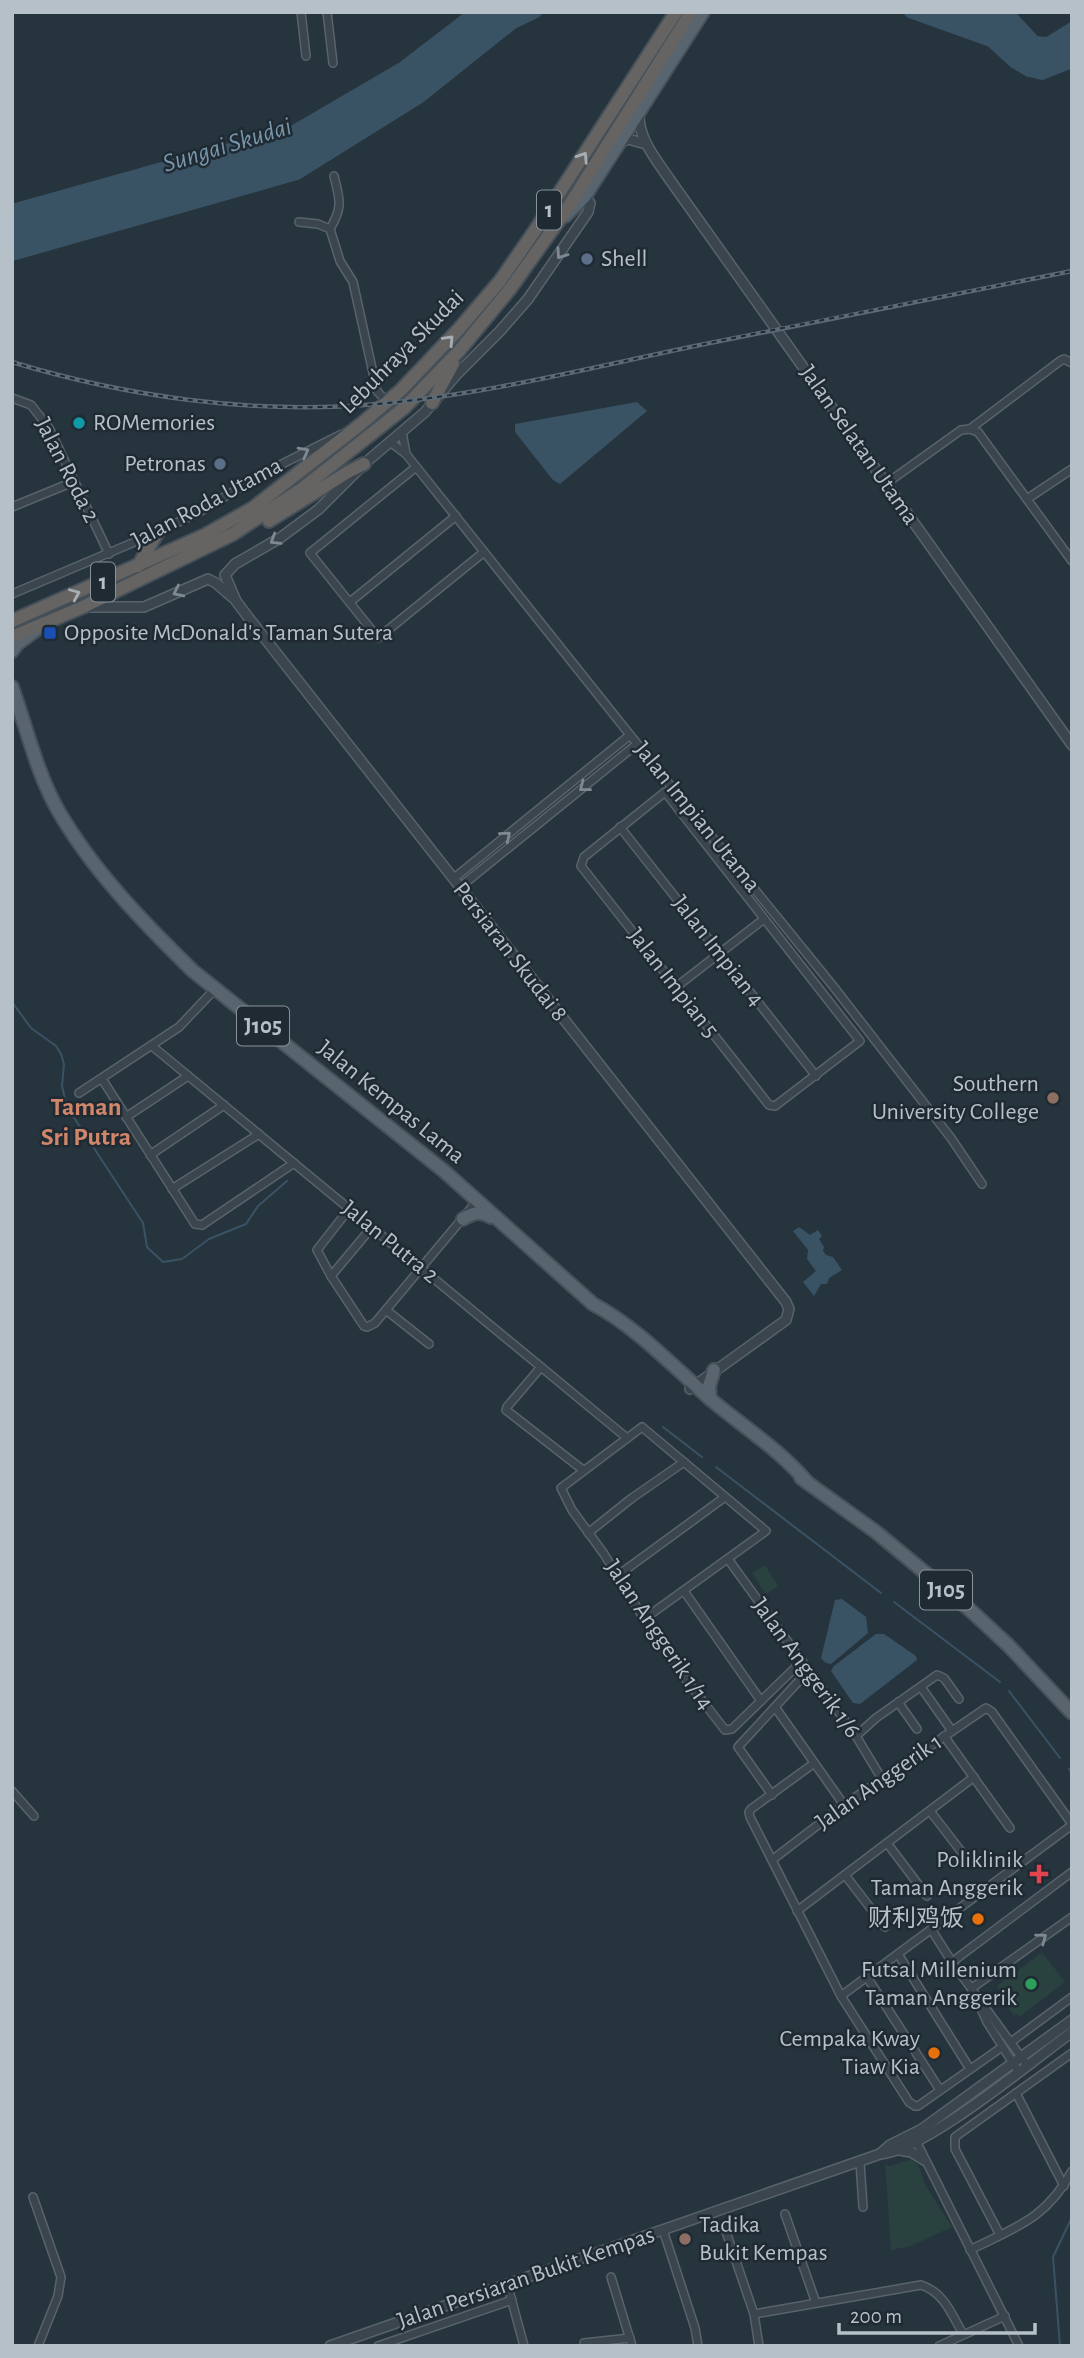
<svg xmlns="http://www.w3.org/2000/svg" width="1084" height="2358" viewBox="0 0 1084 2358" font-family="'Alegreya Sans','Noto Sans SC',sans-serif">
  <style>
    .green { fill: #29413f }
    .water { fill: #3a5364 }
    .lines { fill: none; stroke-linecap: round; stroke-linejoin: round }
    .stream { stroke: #3a5364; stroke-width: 2 }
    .river { stroke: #3a5364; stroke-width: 12 }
    .minor-casing { stroke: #58636c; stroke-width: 10 }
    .tertiary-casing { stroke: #58636c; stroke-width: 12 }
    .primary-casing { stroke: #46515a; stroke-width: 16 }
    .trunk-casing { stroke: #455059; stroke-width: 16 }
    .minor { stroke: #3a454e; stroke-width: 7 }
    .tertiary { stroke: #3a454e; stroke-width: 9 }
    .primary { stroke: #58646e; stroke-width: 12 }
    .trunk { stroke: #666462; stroke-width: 12 }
    .rail-casing { stroke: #5c6a75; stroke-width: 4.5 }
    .rail { stroke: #1f2a33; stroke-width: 2; stroke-dasharray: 5; stroke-linecap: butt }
    .oneway { stroke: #a6aeb4 }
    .oneway2 { stroke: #7e8992 }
    .service-dot { fill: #5c6f8a; stroke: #1f2a33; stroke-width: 2.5 }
    .culture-dot { fill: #0f9aa8; stroke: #1f2a33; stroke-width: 2.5 }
    .transit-dot { fill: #1a4fb4; stroke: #1f2a33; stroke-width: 2.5 }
    .education-dot { fill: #8d6e63; stroke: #1f2a33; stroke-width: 2.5 }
    .health-dot { fill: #e0444e; stroke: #1f2a33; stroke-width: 2.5 }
    .food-dot { fill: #e8710a; stroke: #1f2a33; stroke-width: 2.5 }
    .leisure-dot { fill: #2e9e5b; stroke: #1f2a33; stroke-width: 2.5 }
    .labels { text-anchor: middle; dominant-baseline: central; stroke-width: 5; stroke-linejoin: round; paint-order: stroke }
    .shield { fill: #1f2a33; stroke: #89939c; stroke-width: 2 }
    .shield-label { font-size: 23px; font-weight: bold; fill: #b6c0c9 }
    .poi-label { font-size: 24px; fill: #b6c0c9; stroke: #1f2a33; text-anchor: end }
    .street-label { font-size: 24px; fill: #b6c0c9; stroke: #1f2a33 }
    .water-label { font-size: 26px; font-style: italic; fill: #7896aa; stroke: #1f2a33 }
    .neighbourhood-label { font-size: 26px; font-weight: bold; fill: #d0866a; stroke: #1f2a33 }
  </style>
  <rect width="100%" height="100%" fill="#26343e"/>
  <g class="green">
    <polygon points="765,1565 778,1586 766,1594 752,1573"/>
    <polygon points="1042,1952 1065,1982 1019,2017 1017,2014 1014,2016 997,1993 1000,1991 997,1986"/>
    <polygon points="912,2159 918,2165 926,2186 952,2227 911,2246 891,2250 885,2164 890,2166"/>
  </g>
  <g class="water">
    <polygon points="475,12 536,12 513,23 419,98 297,174 12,255 12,210 294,131 402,68"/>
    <polygon points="910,12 1007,12 1035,42 1048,43 1072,28 1072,62 1042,74 1029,71 1014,62 991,41"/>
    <polygon points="637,402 647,411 560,484 553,480 515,432 515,424"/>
    <polygon points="799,1227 810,1235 818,1230 822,1236 819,1239 824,1247 823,1251 826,1255 833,1257 842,1270 829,1278 827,1284 821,1284 814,1296 803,1282 816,1271 807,1259 808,1250 793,1231"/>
    <polygon points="842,1599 866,1617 868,1633 831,1664 826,1663 821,1658 835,1600"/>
    <polygon points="876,1634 884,1634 916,1656 917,1660 860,1704 853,1703 831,1671 834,1666"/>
  </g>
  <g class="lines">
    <g class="stream">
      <polyline points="12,1002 31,1028 56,1046 61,1054 64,1064 62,1086 67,1107 143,1223 147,1247 163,1262 182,1259 209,1239 246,1224 258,1206 287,1181"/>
      <polyline points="663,1427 702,1457"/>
      <polyline points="716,1467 881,1593"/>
      <polyline points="894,1602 1000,1682"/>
      <polyline points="1009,1691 1060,1758"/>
      <polyline points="1069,1769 1072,1773"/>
      <polyline points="1060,2346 1053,2257 1072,2217"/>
    </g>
    <g class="river">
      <polyline points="910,12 991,41 1014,62 1029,71 1042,74 1072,62"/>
      <polyline points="1007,12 1035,42 1048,43 1072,28"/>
      <polyline points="12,210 294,131 402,68 475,12"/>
      <polyline points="12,255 297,174 419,98 513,23 536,12"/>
    </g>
    <g class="minor-casing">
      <g id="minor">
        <polyline points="301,12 306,56"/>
        <polyline points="327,12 333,63"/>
        <polyline points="299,222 318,224 330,229 340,261 353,282 377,391 387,402"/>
        <path d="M330 229C343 207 340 200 334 176"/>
        <polyline points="12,398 31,405 49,428 109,554"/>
        <polyline points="970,429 1060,361 1064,359 1072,363"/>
        <polyline points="402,432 406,454"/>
        <polyline points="390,442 406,454 666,780 833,986 951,1138 982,1184"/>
        <polyline points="416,467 310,553 378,638 484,552"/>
        <polyline points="887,483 961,430 970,429 978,432 1072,561"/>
        <polyline points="1027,499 1072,469"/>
        <polyline points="12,507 73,482"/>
        <polyline points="12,594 158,532 201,511 264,473 342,434"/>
        <polyline points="350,602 456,516"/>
        <polygon points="665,792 860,1041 775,1106 769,1105 581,866 584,857"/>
        <polyline points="620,827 816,1076"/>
        <polyline points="453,879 630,735"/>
        <polyline points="460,887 637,744"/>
        <polyline points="676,987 764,919"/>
        <polyline points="152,1046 627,1438"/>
        <polyline points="102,1079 195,1224 202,1225 294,1163"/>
        <polyline points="79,1093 179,1027 216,988"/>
        <polyline points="126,1117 188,1076"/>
        <polyline points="150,1155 224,1105"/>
        <polyline points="172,1189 259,1134"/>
        <polyline points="349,1209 317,1250 331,1276 364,1326 367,1327 375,1323 477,1201"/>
        <polyline points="331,1276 372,1227"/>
        <polyline points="386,1310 429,1344"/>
        <polyline points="541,1367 507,1407 506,1410 583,1470"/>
        <polyline points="588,1533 632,1498 684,1462"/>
        <polyline points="728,1559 856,1736 882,1779"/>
        <polyline points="617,1576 725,1497"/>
        <polyline points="684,1591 761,1701"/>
        <polyline points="644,1619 766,1531 642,1427 561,1488 572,1510 604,1554 644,1619 684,1677 725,1730 732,1729 802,1661"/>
        <polyline points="921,1687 952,1731"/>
        <polyline points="898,1702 917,1729"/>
        <polyline points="775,1707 844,1805"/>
        <polyline points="856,1736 876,1718 937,1675 944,1678 959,1699"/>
        <polyline points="944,1736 1010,1828"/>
        <polyline points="813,1764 751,1809 749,1812 750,1817 841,1996 909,2102 915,2106 918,2106 1002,2047"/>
        <polyline points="12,1791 34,1816"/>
        <polyline points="772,1795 738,1747 809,1670"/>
        <polyline points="930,1811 970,1863"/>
        <polyline points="887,1843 927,1896"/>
        <polyline points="772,1860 844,1805 986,1708 992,1712 1072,1824"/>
        <polyline points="845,1875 885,1927"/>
        <polyline points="797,1911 974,1777"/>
        <polyline points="931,1929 952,1962 1027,2065"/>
        <polyline points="898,1954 970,2069"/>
        <polyline points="952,1962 1072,1872"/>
        <polyline points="867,1977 940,2090"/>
        <polyline points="972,1988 1072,1917"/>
        <polyline points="841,1996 1072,1825"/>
        <polyline points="976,1998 987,2022 1018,2071"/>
        <polyline points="1011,2042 1072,1997"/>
        <polyline points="1016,2093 1064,2186"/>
        <polyline points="914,2137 1019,2346"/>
        <polyline points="860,2162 863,2207"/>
        <polyline points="33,2197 61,2277 58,2296 38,2346"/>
        <polyline points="785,2214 816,2303"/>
        <polyline points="724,2226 754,2314 759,2346"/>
        <polyline points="663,2230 695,2328 698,2346"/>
        <polyline points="1000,2235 955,2149 955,2137 1072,2053"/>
        <path d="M970 2250C1016 2227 1046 2219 1072 2171"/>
        <polyline points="611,2277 632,2346"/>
        <polyline points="507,2283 524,2346"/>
        <path d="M754 2314 921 2285C944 2292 952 2315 963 2334"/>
        <polyline points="584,2343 630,2338"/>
        <polyline points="378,2346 512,2300"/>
        <polyline points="939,2346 1005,2316"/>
      </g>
    </g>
    <g class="tertiary-casing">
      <g id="tertiary">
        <path d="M639 113C638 139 656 159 670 180L1072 745"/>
        <polyline points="618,144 628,139 646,144"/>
        <polyline points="585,196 590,203 588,212 528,299 500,331 457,374 425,412 364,464 319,509 280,538 235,564 225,575 236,601 248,617 786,1302 789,1309 786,1320 690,1389"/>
        <polyline points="87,607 144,607 208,579 216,583 232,597"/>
        <polyline points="900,2150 911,2152 924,2160"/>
        <polyline points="880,2154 890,2145 922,2129 1072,2020"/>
        <path d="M330 2346 880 2154C923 2152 1032 2061 1072 2032"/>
      </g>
    </g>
    <g class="primary-casing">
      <g id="primary">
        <polyline points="565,216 585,196 703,12"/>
        <polyline points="12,651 17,644 36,630"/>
        <path d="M12 687C27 729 37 774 59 812 94 872 144 923 193 971L444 1171 593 1304C635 1326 674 1367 709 1398 742 1426 779 1449 807 1482"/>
        <path d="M463 1219C473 1213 480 1210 491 1217"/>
        <polyline points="710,1399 709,1386 714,1370"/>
        <polyline points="801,1478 876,1532 969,1609 1008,1645 1072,1713"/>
      </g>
    </g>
    <g class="trunk-casing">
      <g id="trunk">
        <polyline points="432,403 453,364"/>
        <polyline points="269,521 348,472 364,464"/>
        <polyline points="138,566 158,532"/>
        <polyline points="12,621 205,535 253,508 361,424 401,390 459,329 500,281 536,229 676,12"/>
        <polyline points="12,637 83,607 233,534 303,488 404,408 459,351 510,289 567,209 691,12"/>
      </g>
    </g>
    <use href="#minor" class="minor"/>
    <use href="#tertiary" class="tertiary"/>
    <use href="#primary" class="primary"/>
    <use href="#trunk" class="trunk"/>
    <g class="rail-casing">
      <path id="rail" d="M12 362C127 397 256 415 376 404 483 395 589 368 695 346 820 320 946 296 1072 271"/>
    </g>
    <use href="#rail" class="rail"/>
  </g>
  <defs><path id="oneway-chevron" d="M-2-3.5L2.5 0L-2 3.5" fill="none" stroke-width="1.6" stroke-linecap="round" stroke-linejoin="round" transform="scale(1.75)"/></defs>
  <g class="oneway">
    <use href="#oneway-chevron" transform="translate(583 157) rotate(-57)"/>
    <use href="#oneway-chevron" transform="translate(449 340) rotate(-47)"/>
    <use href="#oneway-chevron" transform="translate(75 594) rotate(-23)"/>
  </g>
  <g class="oneway2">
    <use href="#oneway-chevron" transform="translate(561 254) rotate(125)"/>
    <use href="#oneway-chevron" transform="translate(304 452) rotate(-28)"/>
    <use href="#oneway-chevron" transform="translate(275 540) rotate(148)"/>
    <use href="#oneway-chevron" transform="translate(178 592) rotate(154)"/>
    <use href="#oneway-chevron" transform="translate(584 787) rotate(142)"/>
    <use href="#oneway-chevron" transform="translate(506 836) rotate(-40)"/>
    <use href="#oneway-chevron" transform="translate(1042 1938) rotate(-36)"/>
  </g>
  <g class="service-dot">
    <circle cx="587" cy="259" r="7"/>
    <circle cx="220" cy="464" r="7"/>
  </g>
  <circle class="culture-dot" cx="79" cy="423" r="7"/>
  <rect class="transit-dot" x="43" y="626" width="14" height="14" rx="3.5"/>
  <g class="education-dot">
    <circle cx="1053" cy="1098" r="7"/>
    <circle cx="685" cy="2239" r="7"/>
  </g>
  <path class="health-dot" d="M1035.5 1863.5h7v7h7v7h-7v7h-7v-7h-7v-7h7z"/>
  <g class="food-dot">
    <circle cx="978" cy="1919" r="7"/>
    <circle cx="934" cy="2053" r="7"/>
  </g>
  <circle class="leisure-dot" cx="1031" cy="1984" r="7"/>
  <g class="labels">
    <g class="shield">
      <rect x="537" y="190.5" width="24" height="39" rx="5"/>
      <rect x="91" y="562.5" width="24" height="39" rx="5"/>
      <rect x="237" y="1006.5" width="52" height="39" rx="5"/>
      <rect x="920" y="1570.5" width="52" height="39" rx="5"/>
    </g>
    <g class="shield-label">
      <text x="549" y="210">1</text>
      <text x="103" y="582">1</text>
      <text x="263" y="1026">J105</text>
      <text x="946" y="1590">J105</text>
    </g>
    <g class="poi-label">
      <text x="601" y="259" text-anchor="start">Shell</text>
      <text x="93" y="423" text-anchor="start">ROMemories</text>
      <text x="206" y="464">Petronas</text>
      <text x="64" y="633" text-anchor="start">Opposite McDonald's Taman Sutera</text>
      <text x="1039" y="1084">Southern<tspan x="1039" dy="28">University College</tspan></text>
      <text x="1023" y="1860">Poliklinik<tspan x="1023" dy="28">Taman Anggerik</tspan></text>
      <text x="964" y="1919">财利鸡饭</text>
      <text x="1017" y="1970">Futsal Millenium<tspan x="1017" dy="28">Taman Anggerik</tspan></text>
      <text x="920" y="2039">Cempaka Kway<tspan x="920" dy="28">Tiaw Kia</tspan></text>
      <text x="699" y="2225" text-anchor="start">Tadika<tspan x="699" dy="28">Bukit Kempas</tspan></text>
    </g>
    <g class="street-label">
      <text transform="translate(402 352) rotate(-45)">Lebuhraya Skudai</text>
      <text transform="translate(859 445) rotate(55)">Jalan Selatan Utama</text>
      <text transform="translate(67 470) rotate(63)">Jalan Roda 2</text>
      <text transform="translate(207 503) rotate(-28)">Jalan Roda Utama</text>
      <text transform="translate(697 817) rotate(51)">Jalan Impian Utama</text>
      <text transform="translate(718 951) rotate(52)">Jalan Impian 4</text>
      <text transform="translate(510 952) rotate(52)">Persiaran Skudai 8</text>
      <text transform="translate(673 983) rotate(52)">Jalan Impian 5</text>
      <text transform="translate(391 1102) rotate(39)">Jalan Kempas Lama</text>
      <text transform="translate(390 1242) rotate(39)">Jalan Putra 2</text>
      <text transform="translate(659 1635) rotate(56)">Jalan Anggerik 1/14</text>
      <text transform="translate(806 1668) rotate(54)">Jalan Anggerik 1/6</text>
      <text transform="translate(879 1782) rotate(-35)">Jalan Anggerik 1</text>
      <text transform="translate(526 2278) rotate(-19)">Jalan Persiaran Bukit Kempas</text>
    </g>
    <g class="water-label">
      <text transform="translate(227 145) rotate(-17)">Sungai Skudai</text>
    </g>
    <g class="neighbourhood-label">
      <text x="86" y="1107">Taman<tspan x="86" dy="30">Sri Putra</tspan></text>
    </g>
  </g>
  <rect width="1084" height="2358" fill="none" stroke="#b6c0c9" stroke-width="28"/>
  <path d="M839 2323v10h196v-10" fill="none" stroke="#b6c0c9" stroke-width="3.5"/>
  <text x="850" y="2323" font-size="21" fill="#b6c0c9" stroke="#1f2a33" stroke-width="5" paint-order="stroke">200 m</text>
</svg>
